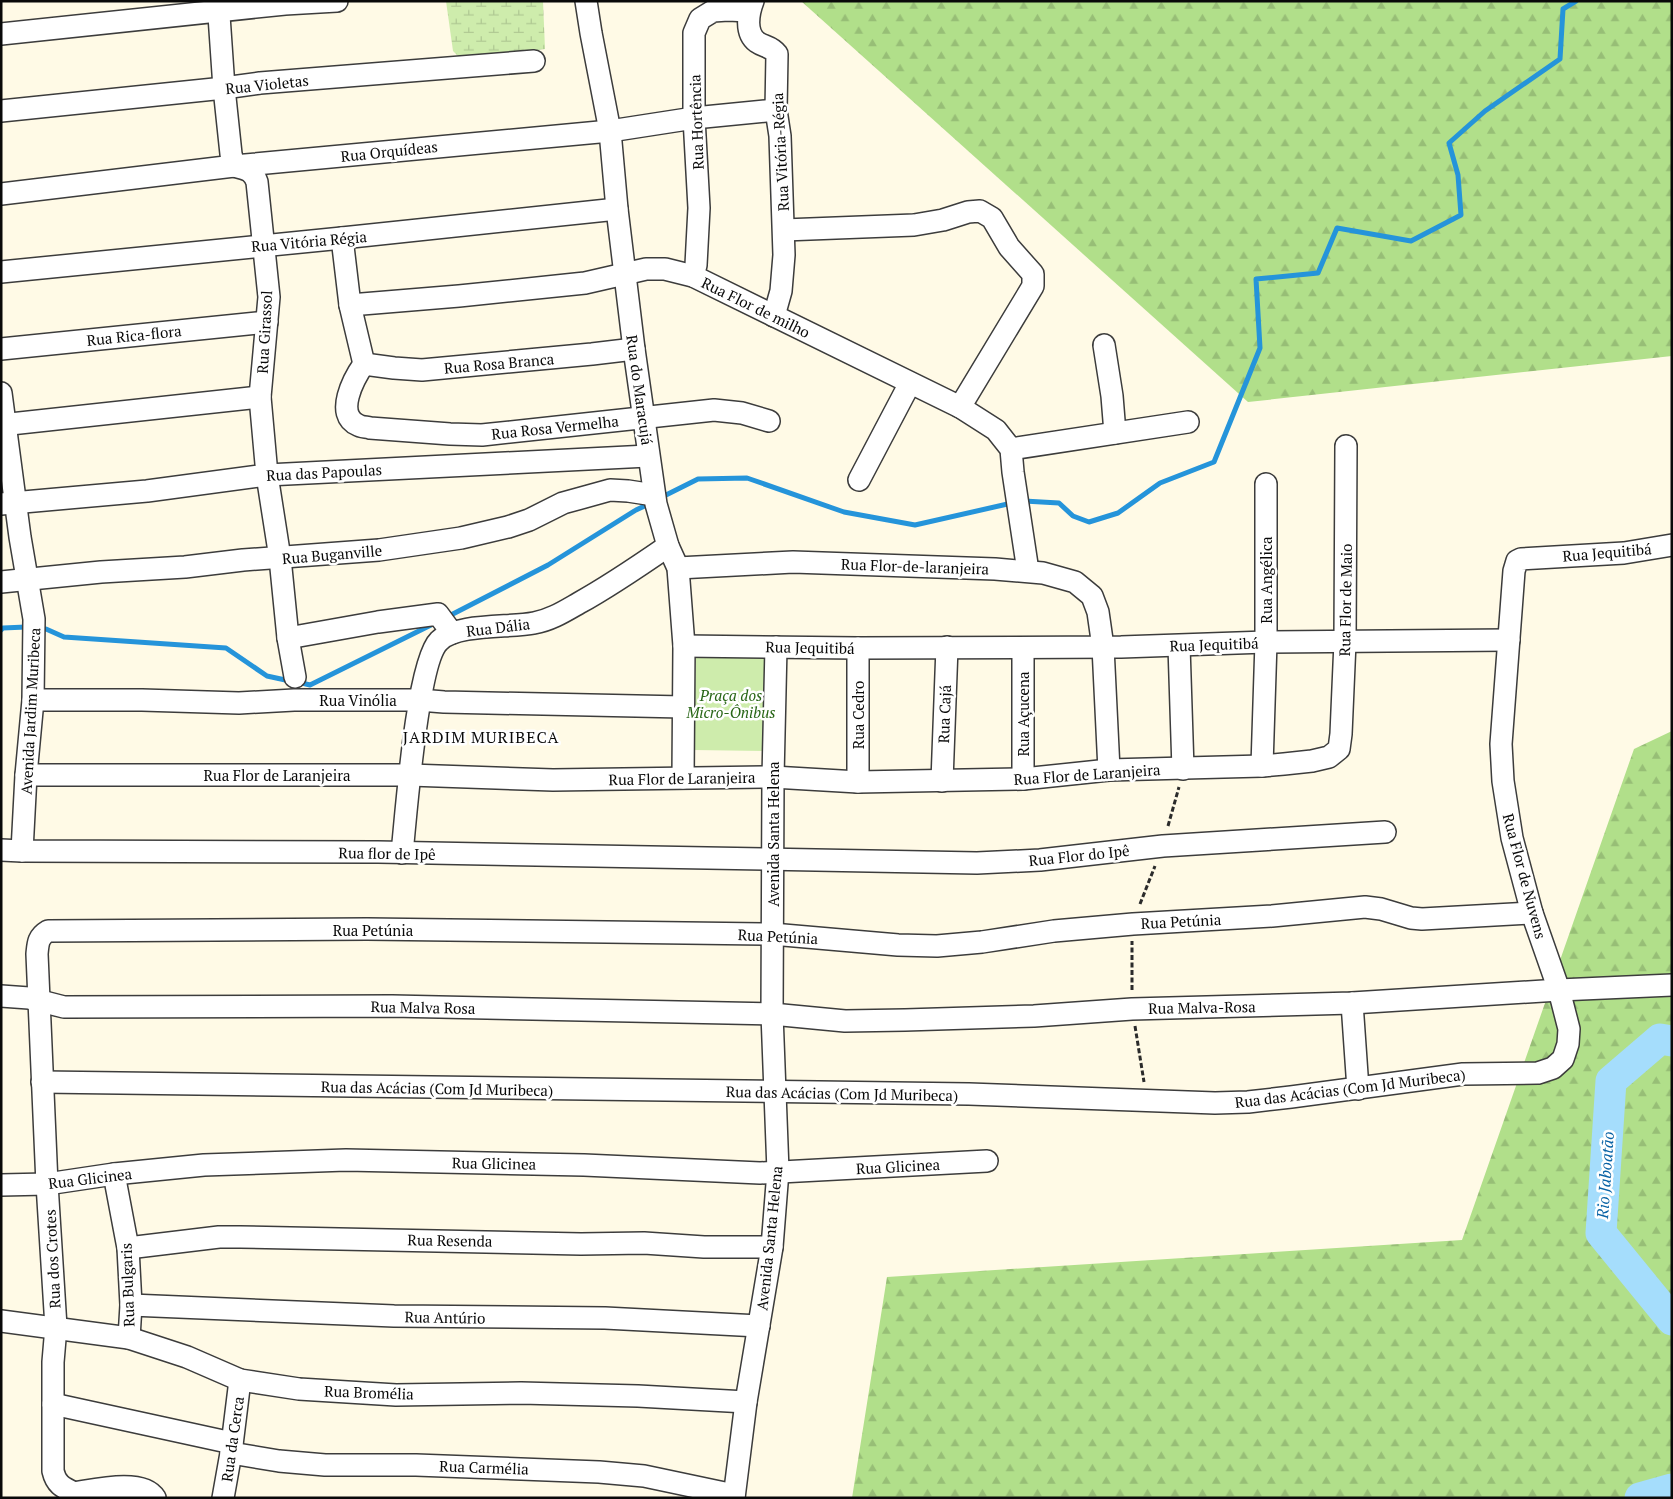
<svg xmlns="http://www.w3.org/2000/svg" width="1673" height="1499" viewBox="0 0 1673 1499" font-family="'PT Serif',serif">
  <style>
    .forest { fill: url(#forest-firs) }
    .wetland { fill: url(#wetland-marsh) }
    .park { fill: #ceecac }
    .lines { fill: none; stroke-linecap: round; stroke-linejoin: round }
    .stream { stroke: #2594da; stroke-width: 5 }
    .river { stroke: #a5ddfc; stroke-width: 31 }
    .street-casing { stroke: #3c3c3c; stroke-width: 24 }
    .path { stroke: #2b2b2b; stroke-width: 3; stroke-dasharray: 5 2.5; stroke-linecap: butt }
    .street { stroke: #fff; stroke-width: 21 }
    .labels { text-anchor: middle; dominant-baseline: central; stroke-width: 5; stroke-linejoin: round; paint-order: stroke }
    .street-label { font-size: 15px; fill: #090909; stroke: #fff }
    .park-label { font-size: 15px; font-style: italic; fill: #276515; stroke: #fff }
    .neighbourhood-label { font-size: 16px; letter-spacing: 1px; fill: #090909; stroke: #fff }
    .water-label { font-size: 16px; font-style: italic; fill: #0963a5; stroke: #fff }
  </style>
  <defs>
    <pattern id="forest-firs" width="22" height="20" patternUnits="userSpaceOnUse" patternTransform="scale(1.25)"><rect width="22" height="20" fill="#b1df8a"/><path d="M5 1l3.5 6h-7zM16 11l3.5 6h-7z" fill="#97be76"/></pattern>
    <pattern id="wetland-marsh" width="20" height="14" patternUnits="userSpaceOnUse" patternTransform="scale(1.25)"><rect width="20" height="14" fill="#ceecac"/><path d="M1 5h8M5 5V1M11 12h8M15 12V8" fill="none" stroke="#b0c993"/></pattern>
  </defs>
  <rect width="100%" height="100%" fill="#fffae6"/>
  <g class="forest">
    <polygon points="801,1 1672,1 1672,356 1248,402"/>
    <polygon points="1672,731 1672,1498 852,1498 887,1277 1462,1240 1634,749"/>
  </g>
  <polygon class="wetland" points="446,1 543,1 545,49 462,60 453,51"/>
  <polygon class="park" points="768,656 766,751 693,750 696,657"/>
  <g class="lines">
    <g class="stream">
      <polyline points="660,498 698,479 747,478 844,512 915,525 1012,503"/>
      <polyline points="1024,501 1059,503 1073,516 1089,522 1118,513 1160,483 1214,462 1260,348 1256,279 1318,273 1337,228 1411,241 1461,215 1458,175 1449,143 1485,111 1560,59 1563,9 1576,1"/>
      <polyline points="447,617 548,565 636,510 651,503"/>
      <polyline points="46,629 64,637 226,648 267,676 290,681"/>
      <polyline points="1,630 3,628 26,627"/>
      <polyline points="298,682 310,685 435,623"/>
    </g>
    <g class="river">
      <polyline points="1672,1041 1660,1039 1611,1081 1601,1233 1672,1320"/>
      <polyline points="1640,1498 1672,1489"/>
    </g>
    <g class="street-casing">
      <g id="street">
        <path d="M218 1 224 88 231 154 234 166C246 169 253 170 257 182L269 297 260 397 267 475 280 558 288 638 295 677"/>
        <polyline points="586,1 591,33 610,131 617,209 634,349 656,504 668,546 678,568 684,646 683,778"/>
        <path d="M753 1C748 14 745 33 757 42 764 47 771 46 777 54L776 110 780 136 784 255 781 291 774 316"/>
        <polyline points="1,34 285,4 337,1"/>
        <polyline points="1,111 224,88 260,83 534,61"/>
        <polyline points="1,194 234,166 610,131 694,118 776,110"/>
        <polyline points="784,230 914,225 943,220 968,212 980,211 992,218 1009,247 1033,274 1033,286 960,407"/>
        <polyline points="342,238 350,305 364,364"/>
        <polyline points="1,272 342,238 617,209"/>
        <polyline points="693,276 696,265 699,208 694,118 694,33 700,19 713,11 728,10 749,11"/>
        <polyline points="350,305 459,296 585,283 646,269 665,269 693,276 960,407 996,430 1011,449 1013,472 1028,571"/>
        <polyline points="1104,345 1112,396 1115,433"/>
        <polyline points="1,349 267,322"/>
        <path d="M364 364C354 378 334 415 358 425 361 427 366 427 370 428L450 434 482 435 714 410 742 413 769 421"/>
        <polyline points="364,364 394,368 422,370 592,354 634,349"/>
        <polyline points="1,393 20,537 34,619 33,700 26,775 22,851"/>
        <polyline points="1,425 260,397"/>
        <polyline points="1011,449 1188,422"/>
        <polyline points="859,480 910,383"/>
        <polyline points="1,504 147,491 267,475 648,456"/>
        <polyline points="678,568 793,562 995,569 1043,573 1075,582 1092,596 1098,612 1103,647 1109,770"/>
        <polyline points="1,582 101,572 185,567 243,560 379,550 461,538 508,527 529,520 563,503 610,490 628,491 654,495"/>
        <polyline points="288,638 378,622 438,614 452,633"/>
        <polyline points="684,646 858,648 1121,647 1266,642 1509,640"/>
        <polyline points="1179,646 1183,769"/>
        <polyline points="1023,648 1023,779"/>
        <polyline points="33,700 142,700 239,703 294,700 419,700 444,702 683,707"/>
        <polyline points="1262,766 1266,642 1266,484"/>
        <polyline points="26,775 410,775 553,780 773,777 858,782 1023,779 1109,770 1262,766 1284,764 1312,761 1329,757 1339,749 1341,734 1345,642 1346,446"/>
        <polyline points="942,781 947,647"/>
        <polyline points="858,782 858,648"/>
        <polyline points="1,850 22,851 378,852 977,863 1040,860 1163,846 1385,832"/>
        <path d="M402 853C406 816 417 662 439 641 457 623 509 628 534 623 551 620 565 611 579 603 610 586 639 566 668 546"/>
        <polyline points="1,996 29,998 64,1007 392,1006 772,1014 845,1021 905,1020 1034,1016 1132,1009 1352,1003 1559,990 1672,985"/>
        <polyline points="1352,1003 1358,1089"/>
        <polyline points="42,1082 969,1094 1215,1103 1248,1102 1291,1097 1463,1074 1538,1073 1553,1068 1563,1059 1568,1044 1569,1029 1559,990 1532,913 1512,838 1503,781 1501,744 1514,571 1517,561 1521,559 1624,553 1672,545"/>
        <polyline points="114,1174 128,1248 131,1305 129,1338"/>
        <polyline points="1,1185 47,1184 114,1174 204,1165 346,1160 584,1165 760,1173 987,1161"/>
        <polyline points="128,1248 219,1237 240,1237 581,1244 644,1243 704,1247 772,1247"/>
        <polyline points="131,1305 394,1316 605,1318 759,1326"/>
        <polyline points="1,1321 129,1338 187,1357 240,1380 299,1389 396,1395 521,1393 638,1396 746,1402"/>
        <polyline points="53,1404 232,1443"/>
        <polyline points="231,1453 279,1461 325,1465 416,1465 599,1472 644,1476 734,1495"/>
        <path d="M74 1493C94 1490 143 1478 155 1498"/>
        <path d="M75 1498 74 1493C62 1487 56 1484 53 1471V1362L56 1327 47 1184 37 954C38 943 38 937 48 931L367 929 772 934 898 945 937 946 982 942 1054 931 1133 924 1272 916 1365 907 1381 909 1411 918 1422 919 1532 913"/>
        <polyline points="223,1498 231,1453 240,1380"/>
        <polyline points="734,1498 746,1402 772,1247 778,1171 772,1014 773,777 776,647"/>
      </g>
    </g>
    <g class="path">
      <polyline points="1168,826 1179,787"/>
      <polyline points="1140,904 1155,866"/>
      <polyline points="1132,990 1132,941"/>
      <polyline points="1135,1026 1144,1082"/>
    </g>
    <use href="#street" class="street"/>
  </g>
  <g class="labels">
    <g class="street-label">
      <text transform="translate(267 84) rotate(-6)">Rua Violetas</text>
      <text transform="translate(696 122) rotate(-92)">Rua Hortência</text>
      <text transform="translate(389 151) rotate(-6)">Rua Orquídeas</text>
      <text transform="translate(780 152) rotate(-93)">Rua Vitória-Régia</text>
      <text transform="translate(309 241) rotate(-5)">Rua Vitória Régia</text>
      <text transform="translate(756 307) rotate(26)">Rua Flor de milho</text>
      <text transform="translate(264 332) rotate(-87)">Rua Girassol</text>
      <text transform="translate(134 335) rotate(-6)">Rua Rica-flora</text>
      <text transform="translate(499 363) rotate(-5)">Rua Rosa Branca</text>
      <text transform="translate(640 390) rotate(82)">Rua do Maracujá</text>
      <text transform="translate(555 427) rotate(-6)">Rua Rosa Vermelha</text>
      <text transform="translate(324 472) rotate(-3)">Rua das Papoulas</text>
      <text transform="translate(1607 552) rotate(-5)">Rua Jequitibá</text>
      <text transform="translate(332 554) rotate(-5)">Rua Buganville</text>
      <text transform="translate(915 566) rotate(2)">Rua Flor-de-laranjeira</text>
      <text transform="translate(1266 580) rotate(-90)">Rua Angélica</text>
      <text transform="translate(1345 600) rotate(-89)">Rua Flor de Maio</text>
      <text transform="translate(498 627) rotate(-7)">Rua Dália</text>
      <text transform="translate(1214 644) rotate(-2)">Rua Jequitibá</text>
      <text transform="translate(810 647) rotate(1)">Rua Jequitibá</text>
      <text x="358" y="700">Rua Vinólia</text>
      <text transform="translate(30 711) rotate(-87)">Avenida Jardim Muribeca</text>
      <text transform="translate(944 714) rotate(-88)">Rua Cajá</text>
      <text transform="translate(1023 714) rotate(-90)">Rua Açucena</text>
      <text transform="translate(858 715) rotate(-90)">Rua Cedro</text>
      <text transform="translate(1087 774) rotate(-4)">Rua Flor de Laranjeira</text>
      <text x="277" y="775">Rua Flor de Laranjeira</text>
      <text transform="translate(682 778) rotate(-1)">Rua Flor de Laranjeira</text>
      <text transform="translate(773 834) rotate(-90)">Avenida Santa Helena</text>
      <text transform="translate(387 853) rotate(1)">Rua flor de Ipê</text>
      <text transform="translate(1079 855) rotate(-6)">Rua Flor do Ipê</text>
      <text transform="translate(1525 876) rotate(75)">Rua Flor de Nuvens</text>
      <text transform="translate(1181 921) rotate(-3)">Rua Petúnia</text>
      <text x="373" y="930">Rua Petúnia</text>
      <text transform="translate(778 936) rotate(3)">Rua Petúnia</text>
      <text transform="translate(423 1007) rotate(1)">Rua Malva Rosa</text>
      <text transform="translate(1202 1007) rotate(-1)">Rua Malva-Rosa</text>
      <text transform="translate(437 1088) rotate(1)">Rua das Acácias (Com Jd Muribeca)</text>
      <text transform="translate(1350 1088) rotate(-7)">Rua das Acácias (Com Jd Muribeca)</text>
      <text transform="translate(842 1093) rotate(1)">Rua das Acácias (Com Jd Muribeca)</text>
      <text transform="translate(494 1163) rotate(1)">Rua Glicinea</text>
      <text transform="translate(898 1166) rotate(-3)">Rua Glicinea</text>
      <text transform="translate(90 1178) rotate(-7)">Rua Glicinea</text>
      <text transform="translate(769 1238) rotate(-84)">Avenida Santa Helena</text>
      <text transform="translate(450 1240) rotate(1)">Rua Resenda</text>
      <text transform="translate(52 1259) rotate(-93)">Rua dos Crotes</text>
      <text transform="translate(127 1285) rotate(-92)">Rua Bulgaris</text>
      <text transform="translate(445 1317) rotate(1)">Rua Antúrio</text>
      <text transform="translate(369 1392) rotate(2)">Rua Bromélia</text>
      <text transform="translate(232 1439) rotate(-82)">Rua da Cerca</text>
      <text transform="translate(484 1467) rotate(2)">Rua Carmélia</text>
    </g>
    <g class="park-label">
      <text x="731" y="695">Praça dos<tspan x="731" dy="17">Micro-Ônibus</tspan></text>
    </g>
    <g class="neighbourhood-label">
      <text x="481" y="737">JARDIM MURIBECA</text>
    </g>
    <g class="water-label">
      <text transform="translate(1605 1175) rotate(-86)">Rio Jaboatão</text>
    </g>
  </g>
  <rect width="1673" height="1499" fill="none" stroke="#090909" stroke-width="5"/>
</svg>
